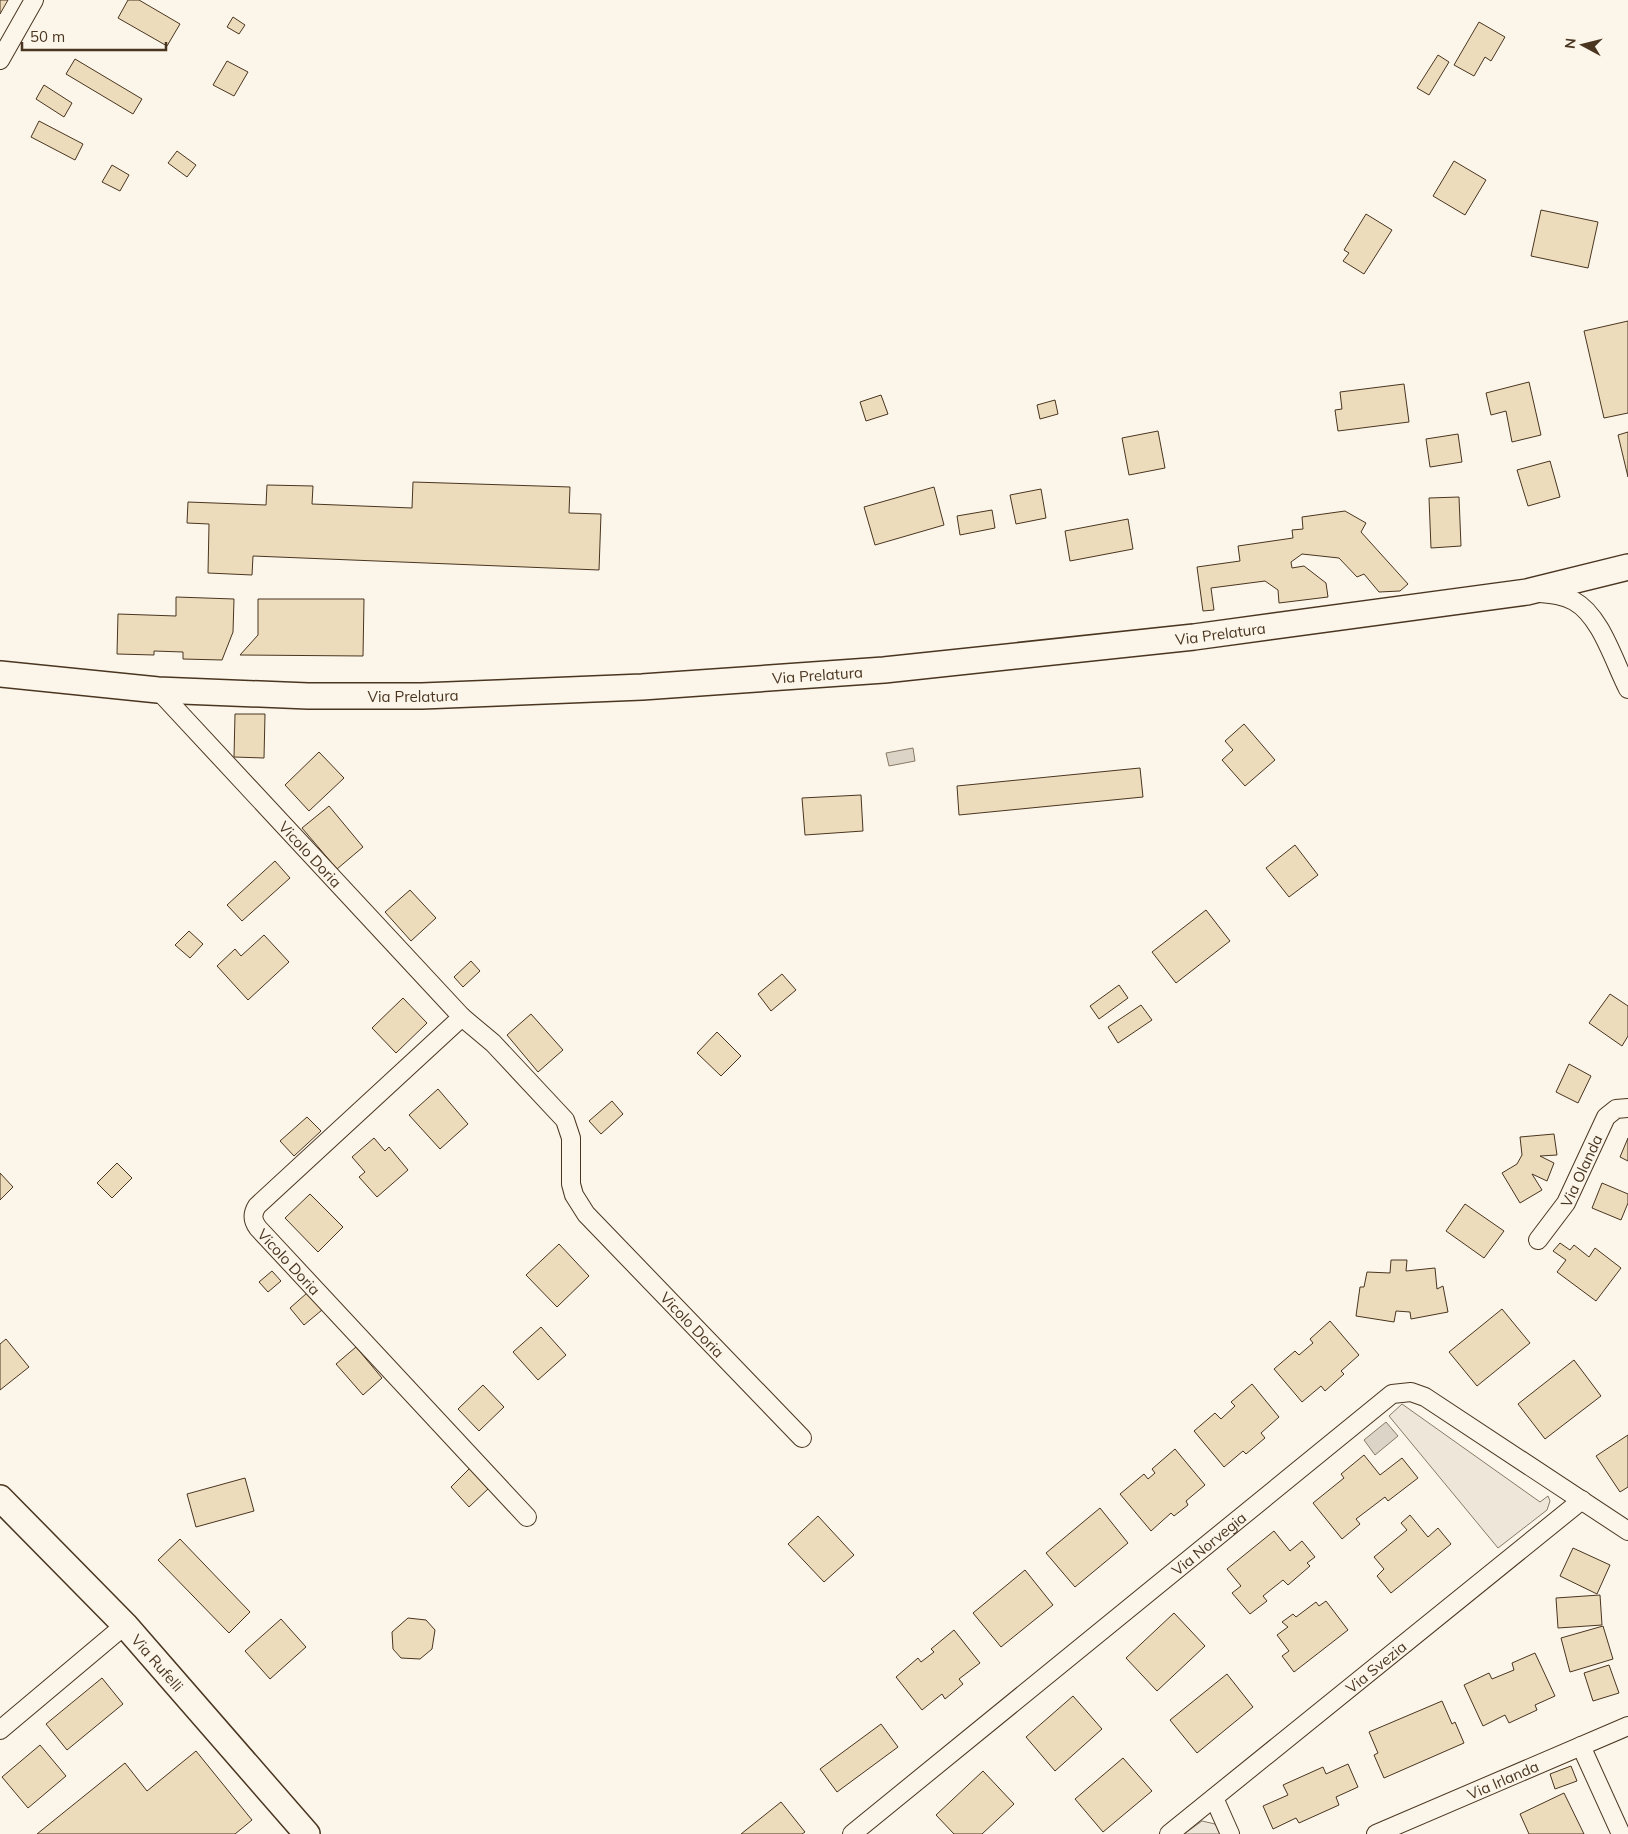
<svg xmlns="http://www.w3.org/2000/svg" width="1628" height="1834" viewBox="0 0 1628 1834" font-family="Mulish,sans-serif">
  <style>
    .green { fill: #ede6d9; stroke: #887966 }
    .water { fill: #dcd4c6; stroke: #887966 }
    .building { fill: #ecdcbc; stroke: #4a3520 }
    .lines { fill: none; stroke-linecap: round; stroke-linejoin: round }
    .street-casing { stroke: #4a3520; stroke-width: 20 }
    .secondary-casing { stroke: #4a3520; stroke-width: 28 }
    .street { stroke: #fbf6e9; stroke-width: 18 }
    .secondary { stroke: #fbf6e9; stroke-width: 25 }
    .labels { text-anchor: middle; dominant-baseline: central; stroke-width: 4; stroke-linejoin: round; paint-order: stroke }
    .street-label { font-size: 15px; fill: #4a3520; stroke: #fbf6e9 }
  </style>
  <rect width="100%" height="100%" fill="#fbf6e9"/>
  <g class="green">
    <polygon points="1402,1404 1540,1502 1548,1496 1550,1501 1547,1510 1498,1548 1389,1416"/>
    <polygon points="1202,1821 1215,1824 1221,1834 1184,1834"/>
  </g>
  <g class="water">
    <polygon points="913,748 915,761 889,766 886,753"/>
    <polygon points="1386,1422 1398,1436 1375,1455 1364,1440"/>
  </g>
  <g class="building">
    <polygon points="0,0 8,0 0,14"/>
    <polygon points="128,0 139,0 180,24 167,46 118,18"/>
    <polygon points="233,17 245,25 239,34 227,27"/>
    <polygon points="1479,22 1505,37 1491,61 1485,57 1474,76 1454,65"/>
    <polygon points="1438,55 1449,62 1429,95 1417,88"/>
    <polygon points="75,59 142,99 133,114 66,74"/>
    <polygon points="227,61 248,72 234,96 213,85"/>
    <polygon points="44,85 72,103 64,117 36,99"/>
    <polygon points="39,121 83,144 75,160 31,137"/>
    <polygon points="177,151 196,165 187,177 168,163"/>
    <polygon points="1454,161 1486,180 1465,215 1433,196"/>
    <polygon points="112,165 129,175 120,191 102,182"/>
    <polygon points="1541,210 1598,222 1588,268 1531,256"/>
    <polygon points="1366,214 1392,230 1364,274 1343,261 1349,253 1344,250"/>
    <polygon points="1628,321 1628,413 1604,418 1584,331"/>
    <polygon points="1529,382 1541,435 1512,442 1506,411 1491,415 1486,393"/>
    <polygon points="1404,384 1409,422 1338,431 1335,410 1342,409 1340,392"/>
    <polygon points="881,395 888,414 866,421 860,402"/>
    <polygon points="1055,400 1058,414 1040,419 1037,405"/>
    <polygon points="1158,431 1165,468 1129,475 1122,438"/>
    <polygon points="1628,432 1628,477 1618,435"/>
    <polygon points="1458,434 1462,462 1430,467 1426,439"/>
    <polygon points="1550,461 1560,497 1528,506 1517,470"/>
    <polygon points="413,482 570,487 569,513 601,514 599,570 253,556 252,575 208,573 209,524 187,523 188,502 266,505 267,485 313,486 312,504 412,508"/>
    <polygon points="934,487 944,525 875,545 864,507"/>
    <polygon points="1041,489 1046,518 1016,524 1010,495"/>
    <polygon points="1459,497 1461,546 1431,548 1429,498"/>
    <polygon points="992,510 995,528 960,535 957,516"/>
    <polygon points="1345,511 1366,523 1361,532 1408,584 1400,591 1379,592 1364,574 1357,577 1339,558 1302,554 1291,562 1292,568 1304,566 1326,583 1328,597 1279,603 1278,590 1265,581 1211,588 1214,610 1203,611 1197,567 1240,561 1238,546 1293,538 1292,530 1303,529 1302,517"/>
    <polygon points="1128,519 1133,549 1070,561 1065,531"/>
    <polygon points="176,597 234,599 233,632 222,660 183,659 183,652 154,651 154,655 117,654 118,614 176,616"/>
    <polygon points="258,599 364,599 363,656 240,655 258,635"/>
    <polygon points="235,714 265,714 264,758 234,757"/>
    <polygon points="1244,724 1275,760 1245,786 1222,760 1233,750 1225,741"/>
    <polygon points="319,752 344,778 309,811 285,785"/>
    <polygon points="1140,768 1143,797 959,815 957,786"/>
    <polygon points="861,795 863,831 805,835 802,798"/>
    <polygon points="329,806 363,847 337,869 302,828"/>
    <polygon points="1295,845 1318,875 1289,897 1266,868"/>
    <polygon points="275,861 290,878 242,921 227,905"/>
    <polygon points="410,890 436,918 411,941 385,912"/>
    <polygon points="1206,910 1230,941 1176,983 1152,952"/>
    <polygon points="189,931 203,944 190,958 175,945"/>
    <polygon points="264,935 289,962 248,1000 217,966 235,949 241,956"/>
    <polygon points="471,961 480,971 463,987 454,977"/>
    <polygon points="782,974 796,990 771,1011 758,994"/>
    <polygon points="1119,985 1128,998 1099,1019 1090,1006"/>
    <polygon points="1610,994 1628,1006 1628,1036 1622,1046 1589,1023"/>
    <polygon points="403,998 427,1023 396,1053 372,1028"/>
    <polygon points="1141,1005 1152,1020 1118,1043 1108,1027"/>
    <polygon points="531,1014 563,1050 538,1072 507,1035"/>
    <polygon points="717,1032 741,1056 721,1076 697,1053"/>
    <polygon points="1569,1064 1591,1076 1578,1103 1556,1092"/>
    <polygon points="438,1089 468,1124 440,1149 409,1115"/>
    <polygon points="612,1101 623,1114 601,1134 589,1121"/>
    <polygon points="307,1117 321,1131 294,1156 280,1141"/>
    <polygon points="1554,1134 1557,1155 1540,1156 1554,1163 1547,1181 1532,1174 1542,1190 1520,1203 1502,1173 1517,1164 1522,1155 1520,1137"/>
    <polygon points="374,1138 385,1151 389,1147 408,1170 377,1197 359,1177 365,1172 352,1157"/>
    <polygon points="1628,1138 1628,1161 1620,1157"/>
    <polygon points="117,1163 132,1178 112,1198 97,1183"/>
    <polygon points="0,1173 13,1187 0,1200"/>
    <polygon points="1602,1183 1628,1194 1628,1203 1621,1220 1592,1208"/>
    <polygon points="310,1194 343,1227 318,1252 285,1218"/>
    <polygon points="1465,1204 1504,1231 1484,1258 1446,1231"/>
    <polygon points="1560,1243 1570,1250 1574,1245 1589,1257 1595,1248 1621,1268 1596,1301 1557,1272 1566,1260 1553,1251"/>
    <polygon points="559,1244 589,1276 557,1307 526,1275"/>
    <polygon points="1391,1260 1407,1260 1406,1271 1435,1268 1437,1289 1443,1286 1448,1312 1411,1319 1410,1312 1396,1311 1394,1322 1356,1316 1360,1287 1364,1287 1367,1272 1390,1273"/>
    <polygon points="272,1271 281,1281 268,1292 259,1282"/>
    <polygon points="307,1293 322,1310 304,1325 290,1308"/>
    <polygon points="1502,1309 1530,1343 1477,1386 1449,1352"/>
    <polygon points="1330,1321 1359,1355 1341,1371 1344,1374 1325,1391 1321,1386 1302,1402 1274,1369 1295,1351 1299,1355 1313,1343 1310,1339"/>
    <polygon points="541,1327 566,1355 538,1380 513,1352"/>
    <polygon points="6,1339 29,1367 0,1390 0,1344"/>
    <polygon points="356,1347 382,1378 363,1395 336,1364"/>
    <polygon points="1574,1360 1601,1396 1545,1439 1518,1404"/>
    <polygon points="1252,1384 1279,1417 1261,1433 1265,1438 1246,1454 1243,1451 1224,1467 1194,1431 1215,1413 1221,1419 1235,1406 1231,1402"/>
    <polygon points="483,1385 504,1407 479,1431 458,1409"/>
    <polygon points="1628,1435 1628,1487 1620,1492 1596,1456"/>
    <polygon points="1175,1449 1205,1485 1186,1501 1188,1505 1174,1516 1171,1513 1151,1531 1120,1494 1144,1474 1148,1479 1155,1473 1152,1469"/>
    <polygon points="1364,1455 1380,1475 1402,1458 1418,1478 1388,1501 1385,1497 1356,1519 1360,1524 1342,1539 1313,1503 1344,1478 1341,1474"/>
    <polygon points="470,1468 489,1488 469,1507 451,1487"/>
    <polygon points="245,1478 254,1511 196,1527 187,1494"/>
    <polygon points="1100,1508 1128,1543 1075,1587 1046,1553"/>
    <polygon points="1410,1515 1428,1537 1438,1528 1451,1544 1391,1593 1377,1576 1384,1569 1374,1557 1407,1530 1401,1523"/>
    <polygon points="818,1516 854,1555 824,1582 788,1544"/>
    <polygon points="1274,1531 1290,1551 1302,1541 1315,1557 1307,1563 1310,1566 1288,1585 1283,1580 1263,1596 1267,1601 1250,1614 1232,1593 1241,1586 1227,1569"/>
    <polygon points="180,1539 250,1612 229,1633 158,1560"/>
    <polygon points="1573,1548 1610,1565 1597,1594 1560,1576"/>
    <polygon points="1025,1570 1053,1605 1001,1647 973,1613"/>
    <polygon points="1600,1595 1602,1625 1558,1628 1556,1598"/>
    <polygon points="1326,1601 1348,1630 1294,1672 1282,1656 1289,1651 1277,1635 1288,1627 1282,1622 1293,1614 1296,1617 1316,1602 1319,1606"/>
    <polygon points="1174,1613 1205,1646 1157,1691 1126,1658"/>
    <polygon points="408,1618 426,1620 435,1630 432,1649 420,1659 401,1658 393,1649 392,1632"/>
    <polygon points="281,1619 306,1647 270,1679 245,1651"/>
    <polygon points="1603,1626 1613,1659 1570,1672 1561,1638"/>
    <polygon points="954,1630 980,1663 959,1679 963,1684 945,1699 942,1694 922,1710 896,1677 918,1658 921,1662 934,1652 931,1649"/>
    <polygon points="1535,1653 1555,1696 1535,1705 1537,1710 1509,1723 1505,1715 1483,1726 1464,1685 1489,1673 1492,1679 1514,1670 1512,1663"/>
    <polygon points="1609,1665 1619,1693 1593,1701 1584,1673"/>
    <polygon points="1227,1674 1253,1707 1197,1753 1170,1720"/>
    <polygon points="102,1678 123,1704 67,1750 46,1724"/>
    <polygon points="1073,1696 1102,1729 1055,1771 1026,1737"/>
    <polygon points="1442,1701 1452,1724 1455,1722 1464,1743 1384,1778 1374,1755 1378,1753 1369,1732"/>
    <polygon points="881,1724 898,1747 837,1792 820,1769"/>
    <polygon points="40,1745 66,1776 28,1808 2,1777"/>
    <polygon points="196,1751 252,1820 235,1834 37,1834 125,1763 147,1791"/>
    <polygon points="1123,1758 1152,1791 1103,1832 1075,1799"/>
    <polygon points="1348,1764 1358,1787 1336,1797 1339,1805 1299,1823 1296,1818 1273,1829 1263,1806 1288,1795 1283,1785 1323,1767 1326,1774"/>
    <polygon points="1571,1766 1577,1781 1555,1789 1550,1774"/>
    <polygon points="983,1771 1014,1804 982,1834 954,1834 936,1815"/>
    <polygon points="1564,1793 1584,1834 1529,1834 1520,1814"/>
    <polygon points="781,1802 805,1832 802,1834 741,1834"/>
  </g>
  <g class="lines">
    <g class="street-casing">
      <g id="street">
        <polyline points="0,60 34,0"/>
        <path d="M1540 593C1552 594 1563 595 1574 601 1601 616 1614 662 1628 689"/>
        <path id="s1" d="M158 690 462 1017 257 1206C252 1214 252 1220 258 1228L527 1517"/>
        <path id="s2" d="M462 1017 493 1043 565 1120 571 1138V1184L574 1195 586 1214 802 1438"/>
        <path id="s3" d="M1538 1240 1566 1203 1606 1117 1616 1109 1628 1108"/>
        <polyline points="0,1730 125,1625"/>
        <polyline points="1581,1746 1621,1834"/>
        <polyline points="1214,1798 1230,1834"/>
        <path id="s4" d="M852 1834 1392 1394 1411 1392 1425 1397 1628 1531"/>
        <path id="s5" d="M1169 1834 1582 1500"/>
        <path id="s6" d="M1376 1834 1628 1726"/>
      </g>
    </g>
    <g class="secondary-casing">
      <g id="secondary">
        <path id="s7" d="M0 674 158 690 308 696H422L642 687 884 670 1194 637 1527 592 1628 567"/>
        <path id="s8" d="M0 1498 125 1625 307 1834"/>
      </g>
    </g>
    <use href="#street" class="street"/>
    <use href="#secondary" class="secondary"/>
  </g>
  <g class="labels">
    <g class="street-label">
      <text stroke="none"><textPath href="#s7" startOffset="1224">Via Prelatura</textPath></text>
      <text stroke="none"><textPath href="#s7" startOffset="819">Via Prelatura</textPath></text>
      <text stroke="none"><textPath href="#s7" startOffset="414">Via Prelatura</textPath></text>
      <text stroke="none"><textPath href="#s1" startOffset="224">Vicolo Doria</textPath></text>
      <text stroke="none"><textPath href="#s3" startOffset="82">Via Olanda</textPath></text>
      <text stroke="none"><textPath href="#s1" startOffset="795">Vicolo Doria</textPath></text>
      <text stroke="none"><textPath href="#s2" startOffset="398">Vicolo Doria</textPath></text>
      <text stroke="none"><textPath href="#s4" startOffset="460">Via Norvegia</textPath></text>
      <text stroke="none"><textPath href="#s8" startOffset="228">Via Rufelli</textPath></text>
      <text stroke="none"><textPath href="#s5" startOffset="266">Via Svezia</textPath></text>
      <text stroke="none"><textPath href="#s6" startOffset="138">Via Irlanda</textPath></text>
    </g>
  </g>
  <g transform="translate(1583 45) rotate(277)" stroke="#fbf6e9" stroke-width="4" paint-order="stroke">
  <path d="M0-4L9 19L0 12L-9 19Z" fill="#4a3520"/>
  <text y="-8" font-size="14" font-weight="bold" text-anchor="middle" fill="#4a3520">N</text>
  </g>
  <path d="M22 42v8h144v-8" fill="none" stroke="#4a3520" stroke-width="2.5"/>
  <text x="30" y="42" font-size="15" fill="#4a3520" stroke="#fbf6e9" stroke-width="4" paint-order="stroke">50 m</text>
</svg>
